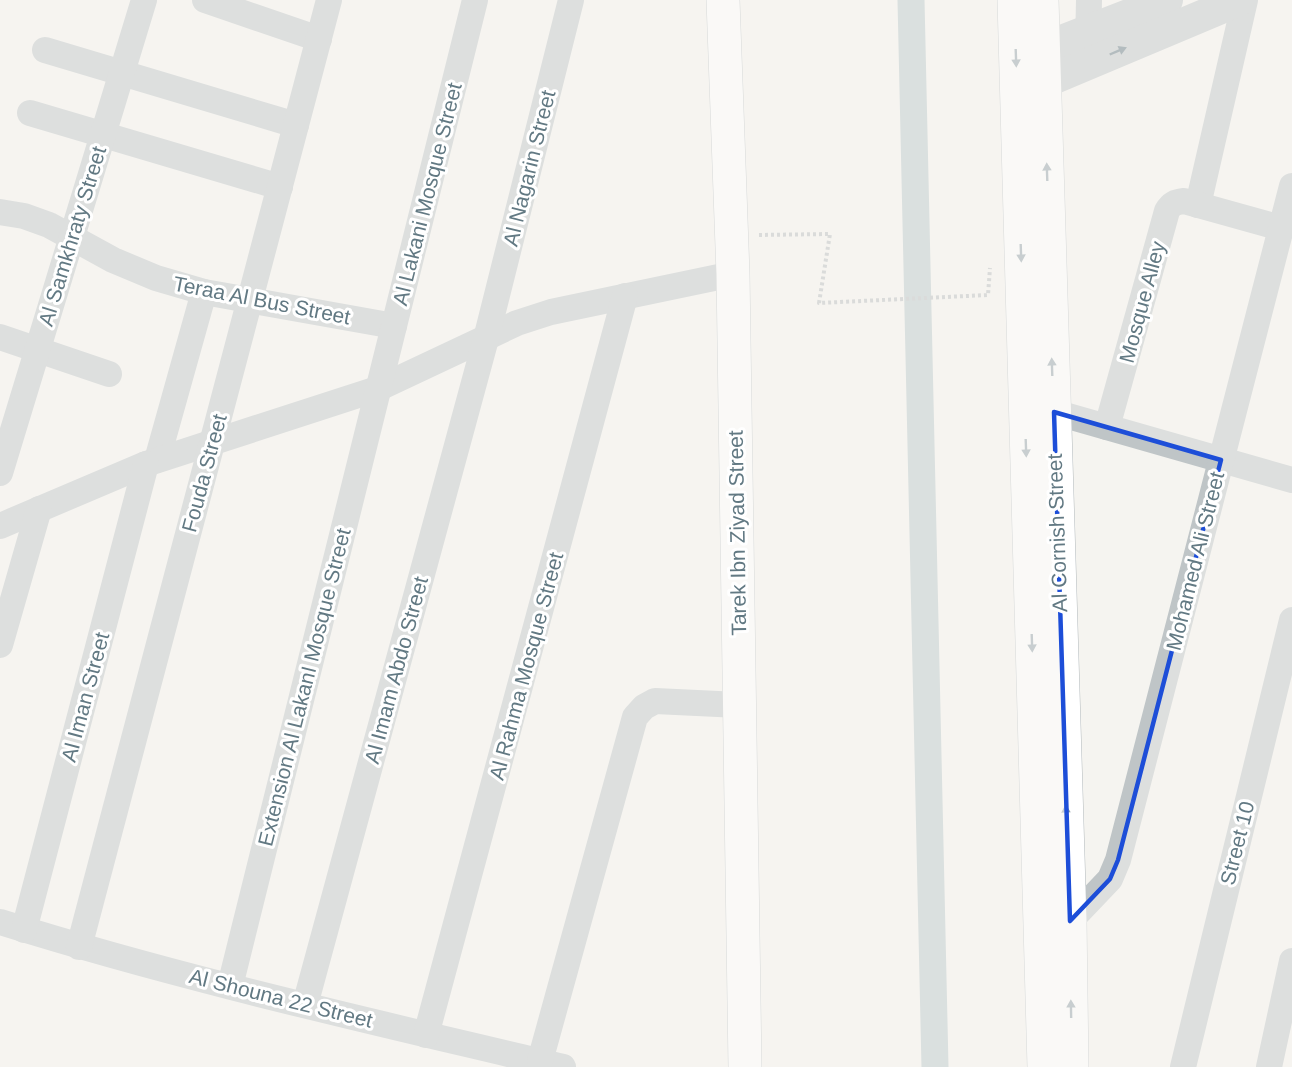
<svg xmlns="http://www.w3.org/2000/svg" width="1292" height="1067" viewBox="0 0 1292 1067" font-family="Arial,sans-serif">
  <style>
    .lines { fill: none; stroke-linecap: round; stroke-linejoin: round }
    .canal { stroke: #b8c7c9; stroke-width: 27 }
    .secondary-casing { stroke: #b2b9bc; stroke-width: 34 }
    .path { stroke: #b9bdbf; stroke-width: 4; stroke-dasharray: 3 3; stroke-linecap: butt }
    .minor { stroke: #bfc5c7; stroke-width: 26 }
    .tertiary { stroke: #bfc5c7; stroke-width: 32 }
    .secondary { stroke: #fff; stroke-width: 33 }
    .oneway { fill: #627983 }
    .oneway2 { fill: #91a1a8 }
    .marked { fill: none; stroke: #1d4ed8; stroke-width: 4.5; stroke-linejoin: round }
    .labels { text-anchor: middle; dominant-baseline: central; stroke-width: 6; stroke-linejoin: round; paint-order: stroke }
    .street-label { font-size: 21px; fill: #627983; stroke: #fff }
  </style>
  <rect width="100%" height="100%" fill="#f5f4f0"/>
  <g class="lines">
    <polyline class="canal" points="911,0 935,1067"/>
    <g class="secondary-casing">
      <g id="secondary">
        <polyline points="723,0 733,274 745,1067"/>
        <polyline points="1014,0 1044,1067"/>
        <polyline points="1042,0 1070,921 1072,1067"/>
      </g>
    </g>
    <polyline class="path" points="759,235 830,234 819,303 988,295 990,268"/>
    <g class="minor">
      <polyline points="205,0 319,39"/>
      <polyline points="1088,49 1089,0"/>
      <polyline points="45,50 296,125"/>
      <polyline points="30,113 280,187"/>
      <polyline points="1198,205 1245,0"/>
      <polyline points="0,212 24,216 49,225 113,260 156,278 204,292 394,326"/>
      <polyline points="0,337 109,374"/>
      <polyline points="1054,412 1292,480"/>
      <path d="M1107 427 1167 211C1171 204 1175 202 1184 201L1281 228"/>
      <polyline points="157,460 204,292"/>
      <polyline points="0,473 144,0"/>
      <polyline points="0,526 146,464 377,389 517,323 551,312 733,274"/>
      <polyline points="0,645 39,509"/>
      <polyline points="1070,921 1110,879 1118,860 1292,186"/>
      <path d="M0 922C185 980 375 1022 563 1067"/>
      <polyline points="24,930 146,464"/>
      <polyline points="79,947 329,0"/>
      <polyline points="230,986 475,0"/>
      <polyline points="305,1005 487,335 571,0"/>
      <polyline points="426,1035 625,296"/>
      <polyline points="540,1061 635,717 644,707 655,701 739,705"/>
      <polyline points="1183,1067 1292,620"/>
      <polyline points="1269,1067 1292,961"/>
    </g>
    <g class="tertiary">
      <polyline points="1044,48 1167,0"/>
      <polyline points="1045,82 1240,0"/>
    </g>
    <use href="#secondary" class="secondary"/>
  </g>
  <defs><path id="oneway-solid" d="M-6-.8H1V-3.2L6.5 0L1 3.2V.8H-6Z" transform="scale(1.5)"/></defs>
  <use class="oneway" href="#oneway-solid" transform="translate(1118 51) rotate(-23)"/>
  <g class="oneway2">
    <use href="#oneway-solid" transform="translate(1016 58) rotate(88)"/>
    <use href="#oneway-solid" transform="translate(1047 172) rotate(-92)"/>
    <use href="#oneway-solid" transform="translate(1021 253) rotate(88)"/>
    <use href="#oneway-solid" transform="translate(1052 367) rotate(-92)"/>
    <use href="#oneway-solid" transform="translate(1026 448) rotate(88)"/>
    <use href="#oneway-solid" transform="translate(1032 643) rotate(88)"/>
    <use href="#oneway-solid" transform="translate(1066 814) rotate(-92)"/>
    <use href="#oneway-solid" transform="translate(1071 1009) rotate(-91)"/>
  </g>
  <path d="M0 0H1292V1067H0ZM1054 412 1221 460 1118 860 1110 879 1070 921Z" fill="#f5f4f0" fill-opacity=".55" fill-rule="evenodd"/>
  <path class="marked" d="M1054 412 1221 460 1118 860 1110 879 1070 921Z"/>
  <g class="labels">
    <g class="street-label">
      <text transform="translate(529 168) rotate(-76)">Al Nagarin Street</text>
      <text transform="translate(427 194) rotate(-76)">Al Lakani Mosque Street</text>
      <text transform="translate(72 236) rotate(-73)">Al Samkhraty Street</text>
      <text transform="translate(262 300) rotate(11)">Teraa Al Bus Street</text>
      <text transform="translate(1142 302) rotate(-75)">Mosque Alley</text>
      <text transform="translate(204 473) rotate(-75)">Fouda Street</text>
      <text transform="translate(737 533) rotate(-91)">Tarek Ibn Ziyad Street</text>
      <text transform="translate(1057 533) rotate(-92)">Al Cornish Street</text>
      <text transform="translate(1195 561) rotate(-76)">Mohamed Ali Street</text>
      <text transform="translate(526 666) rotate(-75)">Al Rahma Mosque Street</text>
      <text transform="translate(396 670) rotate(-75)">Al Imam Abdo Street</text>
      <text transform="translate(304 687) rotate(-76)">Extension Al LakanI Mosque Street</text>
      <text transform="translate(85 697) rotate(-75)">Al Iman Street</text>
      <text transform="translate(1237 843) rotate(-76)">Street 10</text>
      <text transform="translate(281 998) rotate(14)">Al Shouna 22 Street</text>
    </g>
  </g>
</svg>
